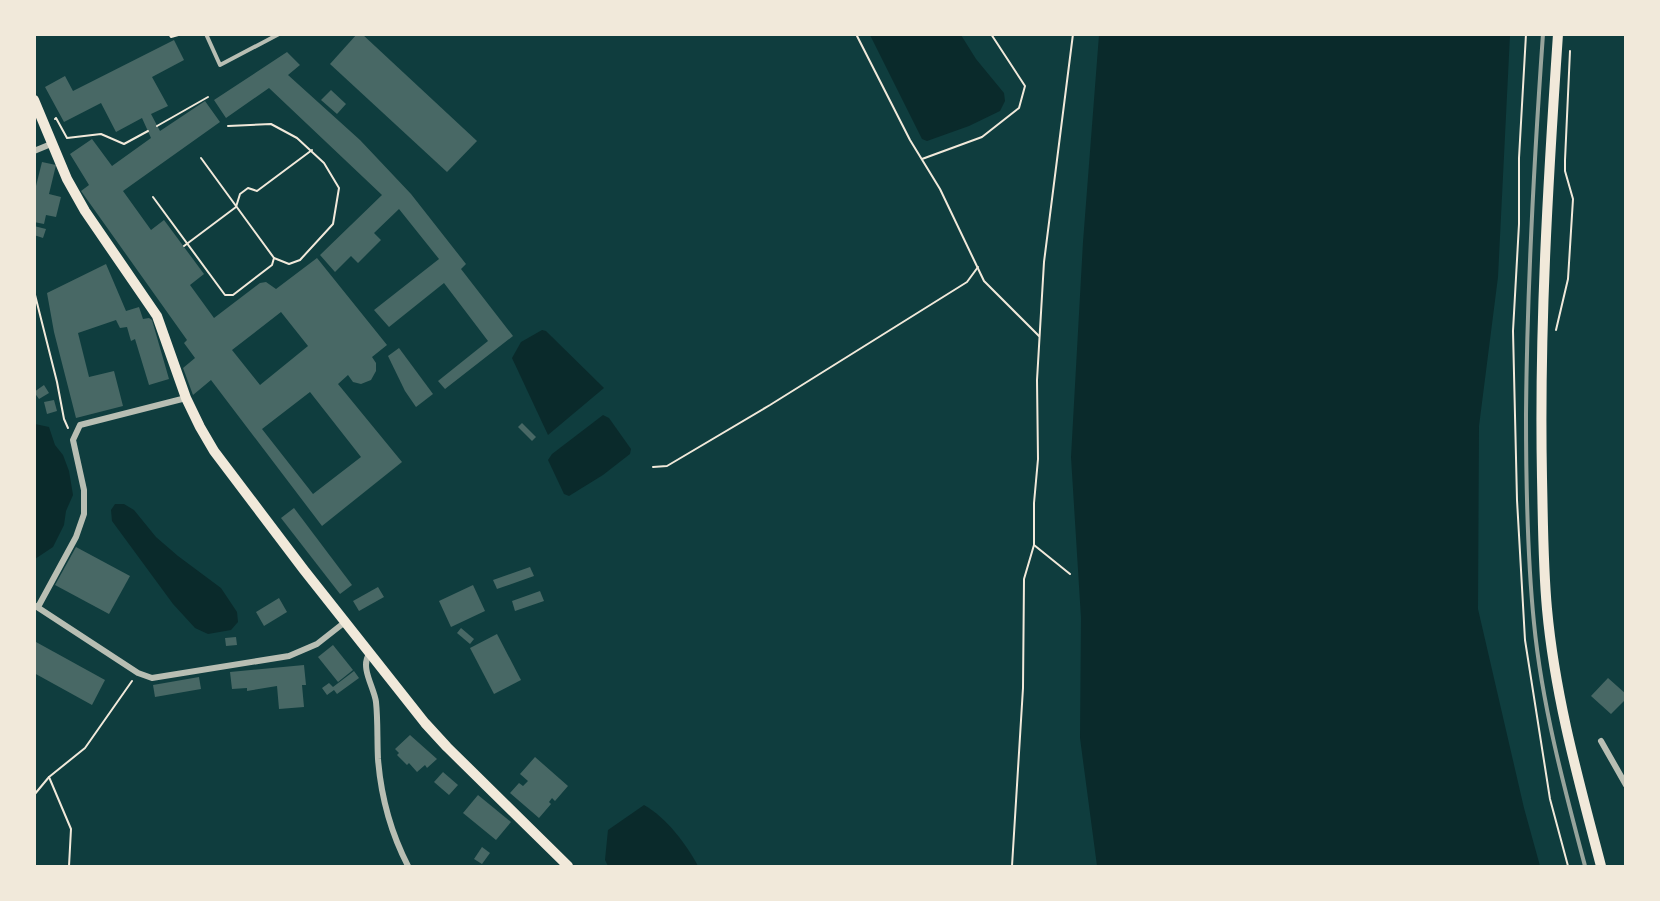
<svg xmlns="http://www.w3.org/2000/svg" width="1660" height="901" viewBox="0 0 1660 901" font-family="'Titillium Web',sans-serif">
  <style>
    .water { fill: #0a2a2b }
    .building { fill: #486865; fill-rule: evenodd }
    .lines { fill: none; stroke-linecap: round; stroke-linejoin: round }
    .path { stroke: #f1e9da; stroke-width: 2 }
    .service { stroke: #b8beb3; stroke-width: 4 }
    .minor { stroke: #b8beb3; stroke-width: 6 }
    .primary { stroke: #f1e9da; stroke-width: 10 }
    .rail { stroke: #97a49c; stroke-width: 4 }
  </style>
  <rect width="100%" height="100%" fill="#0f3d3e"/>
  <g class="water">
    <polygon points="870,35 961,35 976,59 1004,93 1005,101 1000,111 969,126 927,141 922,139"/>
    <polygon points="1099,35 1510,35 1498,277 1479,426 1478,609 1524,808 1540,866 1097,866 1080,738 1081,618 1071,457 1083,242"/>
    <polygon points="542,330 546,331 604,388 548,435 512,358 521,342"/>
    <polygon points="603,415 609,418 631,449 630,454 603,475 569,496 564,494 548,460 552,454"/>
    <polygon points="35,424 49,427 55,445 63,455 69,471 73,495 66,511 64,525 53,547 35,559"/>
    <polygon points="115,504 124,504 134,510 156,537 178,556 221,588 237,612 238,622 231,630 208,634 195,628 173,604 112,521 111,510"/>
    <path d="M644 805C667 818 686 844 698 866H608L605 860 608 830Z"/>
  </g>
  <g class="building">
    <polygon points="357,34 362,34 477,141 447,172 330,64"/>
    <path d="M174 40 184 60 152 77 168 106 151 114 160 131 205 101 220 122 123 191 151 230 164 220 204 274 190 285 214 318 260 283 266 282 276 289 317 258 387 345 372 357 376 363V371L371 380 361 384 353 382 348 375 338 384 402 462 322 526 211 380 193 395 183 368 195 358 184 343 187 340 81 191 89 185 70 154 92 139 112 166 151 138 142 118 116 132 101 103 64 122 45 87 65 76 73 91ZM281 312 308 346 260 385 232 350ZM310 392 361 457 313 494 262 429Z"/>
    <polygon points="287,52 300,65 288,75 360,140 411,194 466,264 461,269 513,336 445,389 438,381 488,341 444,283 389,327 374,310 439,259 399,209 374,233 381,240 358,263 351,256 335,272 320,255 382,195 269,88 226,118 214,100"/>
    <polygon points="331,90 346,104 337,114 321,100"/>
    <polygon points="42,162 56,165 49,194 61,197 56,217 46,215 44,224 34,222 34,194"/>
    <polygon points="34,226 46,229 43,238 34,235"/>
    <polygon points="106,264 126,311 139,307 143,319 149,318 152,320 169,379 149,385 135,339 131,341 127,327 120,328 116,320 78,333 89,377 114,371 123,406 76,418 54,332 47,293"/>
    <polygon points="399,348 433,394 416,407 405,391 388,356"/>
    <polygon points="44,385 49,393 39,399 34,392"/>
    <polygon points="54,400 57,411 47,414 44,402"/>
    <polygon points="522,423 536,437 532,441 518,427"/>
    <polygon points="294,508 352,585 340,594 281,518"/>
    <polygon points="76,547 130,576 109,614 55,585"/>
    <polygon points="530,567 534,576 497,589 493,580"/>
    <polygon points="473,585 485,611 451,627 439,601"/>
    <polygon points="378,587 384,597 359,611 353,601"/>
    <polygon points="540,591 544,601 515,611 512,601"/>
    <polygon points="279,598 287,612 264,626 256,612"/>
    <polygon points="461,628 474,639 470,644 457,633"/>
    <polygon points="497,634 521,680 494,694 470,648"/>
    <polygon points="236,637 237,645 226,646 225,638"/>
    <polygon points="36,642 105,680 92,705 34,673 34,645"/>
    <polygon points="333,645 353,670 338,682 318,657"/>
    <polygon points="304,665 306,685 302,685 304,707 279,709 277,686 247,691 247,688 232,689 230,672"/>
    <polygon points="354,671 359,678 337,694 334,690 327,695 322,688 329,683 333,687"/>
    <polygon points="199,677 201,689 155,697 153,685"/>
    <polygon points="1608,678 1626,694 1626,699 1611,714 1591,696"/>
    <polygon points="410,735 437,759 427,768 425,765 417,772 409,763 407,765 397,755 399,753 395,749"/>
    <polygon points="535,757 568,786 555,801 552,798 549,802 551,804 539,818 510,793 519,783 523,786 528,781 520,774"/>
    <polygon points="443,772 458,785 449,795 434,782"/>
    <polygon points="478,795 511,822 496,840 463,813"/>
    <polygon points="482,847 490,853 482,864 474,859"/>
  </g>
  <g class="lines">
    <g class="path">
      <polyline points="169,34 171,37 182,34"/>
      <polyline points="856,34 910,140 940,189 984,281 1039,336"/>
      <polyline points="1526,34 1519,158 1519,224 1513,331 1517,500 1525,640 1550,799 1568,866"/>
      <polyline points="55,119 56,118 67,138 101,134 124,144 148,131"/>
      <polyline points="157,126 208,97"/>
      <polyline points="201,158 274,258 289,264 300,260 333,224 339,188 324,163 297,138 271,124 228,126"/>
      <polyline points="922,159 982,137 1019,108 1025,86 991,34"/>
      <polyline points="153,197 225,295 233,295 272,265 274,258"/>
      <polyline points="184,246 236,207 240,194 248,188 257,191 312,150"/>
      <polyline points="34,291 57,382 64,419 68,428"/>
      <polyline points="1556,330 1568,279 1573,199 1565,171 1565,160 1570,51"/>
      <polyline points="653,467 667,466 770,405 967,282 978,267"/>
      <polyline points="1070,574 1034,545 1034,503 1038,459 1037,380 1044,262 1073,34"/>
      <polyline points="34,795 49,777"/>
      <polyline points="69,866 71,829 49,777 85,748 132,681"/>
      <polyline points="1012,866 1023,688 1024,579 1034,545"/>
    </g>
    <polyline class="service" points="206,34 220,65 279,34"/>
    <g class="minor">
      <polyline points="34,151 51,144"/>
      <polyline points="34,605 138,673 152,678 289,656 317,644 345,622"/>
      <polyline points="38,607 76,537 84,514 84,490 73,440 80,425 186,398"/>
      <path d="M369 654C360 668 374 687 376 702 378 721 377 740 378 759 381 797 391 833 408 866"/>
      <polyline points="1601,741 1626,785"/>
    </g>
    <g class="primary">
      <path d="M1558 34C1548 182 1539 330 1542 478 1543 522 1543 566 1547 609 1555 697 1579 782 1601 866"/>
      <polyline points="34,100 67,179 85,211 157,316 186,398 200,427 214,451 304,570 425,723 447,747 568,866"/>
    </g>
    <path class="rail" d="M1543 34C1534 161 1527 288 1526 415 1526 484 1527 554 1534 623 1542 705 1564 787 1585 866"/>
  </g>
  <rect width="1660" height="901" fill="none" stroke="#f1e9da" stroke-width="72"/>
</svg>
